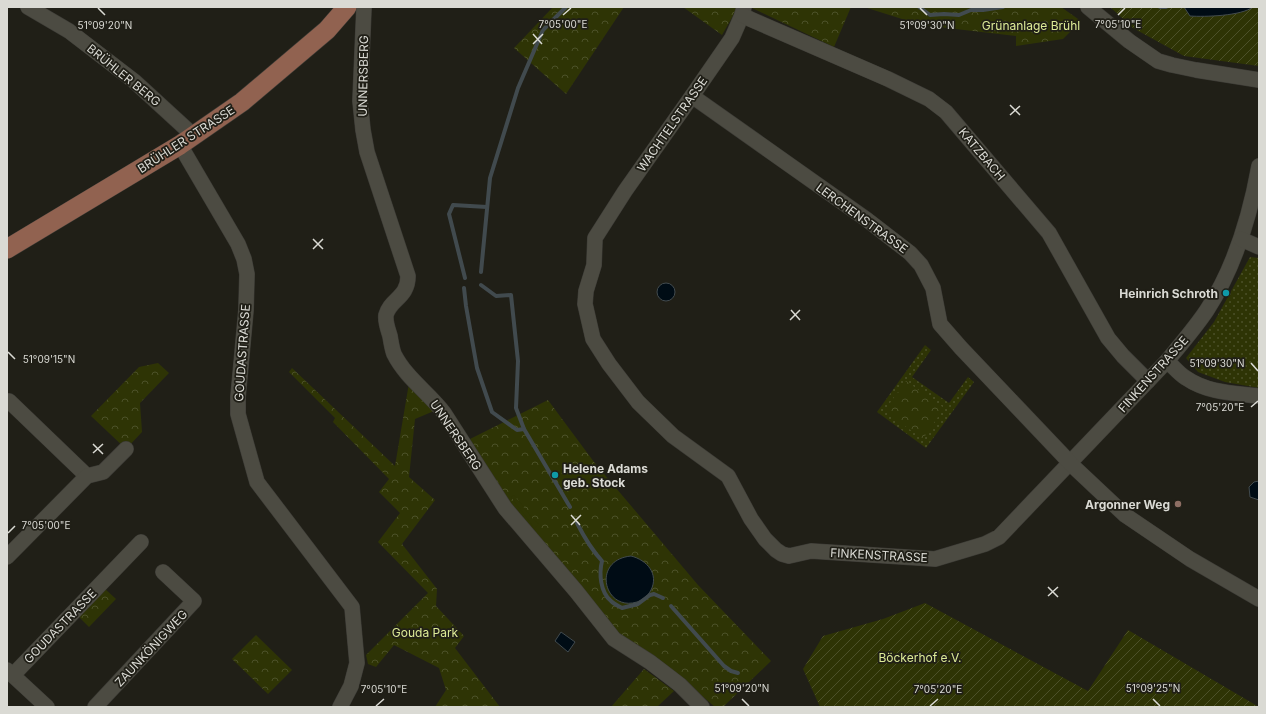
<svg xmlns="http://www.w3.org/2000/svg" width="1266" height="714" viewBox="0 0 1266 714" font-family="Inter,sans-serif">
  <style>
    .grass { fill: url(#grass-dots) }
    .forest { fill: url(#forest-crowns) }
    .garden { fill: url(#garden-furrows) }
    .pitch { fill: #2e3405 }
    .water { fill: #000c15; stroke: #414a4e }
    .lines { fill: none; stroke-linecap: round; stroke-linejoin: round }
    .stream { stroke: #414a4e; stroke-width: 4 }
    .minor-casing { stroke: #3c3b36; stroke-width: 16 }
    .major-casing { stroke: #3c3b36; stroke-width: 20 }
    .minor { stroke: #4c4b42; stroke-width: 15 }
    .major { stroke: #916250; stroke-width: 19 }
    .ticks { fill: none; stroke: #dadad4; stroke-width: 1.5 }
    .culture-dot { fill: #0f9aa8; stroke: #201f17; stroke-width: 1.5 }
    .education-dot { fill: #8d6e63; stroke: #201f17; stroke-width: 1.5 }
    .labels { text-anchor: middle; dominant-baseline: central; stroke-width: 3.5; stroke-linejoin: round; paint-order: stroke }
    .park-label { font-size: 12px; fill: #ddeb97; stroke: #201f17 }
    .street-label { font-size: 12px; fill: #dadad4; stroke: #201f17 }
    .poi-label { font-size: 12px; font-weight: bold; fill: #dadad4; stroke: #201f17; text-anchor: end }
    .ticks-label { font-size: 10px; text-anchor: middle; fill: #dadad4; stroke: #201f17; stroke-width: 3.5; stroke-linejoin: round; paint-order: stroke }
  </style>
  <defs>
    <pattern id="grass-dots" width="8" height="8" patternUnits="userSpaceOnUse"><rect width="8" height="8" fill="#2e3405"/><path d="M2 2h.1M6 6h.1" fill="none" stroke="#4c5129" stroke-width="1.8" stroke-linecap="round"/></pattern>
    <pattern id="forest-crowns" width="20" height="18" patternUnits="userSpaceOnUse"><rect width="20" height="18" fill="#2e3405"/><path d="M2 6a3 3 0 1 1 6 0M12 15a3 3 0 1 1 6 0" fill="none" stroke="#4c5129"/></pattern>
    <pattern id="garden-furrows" width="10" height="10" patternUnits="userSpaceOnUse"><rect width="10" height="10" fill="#2e3405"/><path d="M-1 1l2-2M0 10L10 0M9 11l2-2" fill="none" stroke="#4c5129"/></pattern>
  </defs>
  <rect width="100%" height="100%" fill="#201f17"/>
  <g class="grass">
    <polygon points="1250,257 1259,258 1259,388 1225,382 1198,372 1186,358 1214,322"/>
    <polygon points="925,345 931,350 912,377 949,403 968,377 974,382 926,448 877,412"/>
  </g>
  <g class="forest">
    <polygon points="553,7 624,7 566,94 514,48"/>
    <polygon points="683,7 738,7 722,35"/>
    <polygon points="750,7 851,7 834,47"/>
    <polygon points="864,7 1061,7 1081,21 1063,39 1016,46 1016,36 921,25"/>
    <polygon points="158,363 169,373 140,403 142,432 126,449 91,416 139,367"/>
    <polygon points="292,368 395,466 409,383 434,411 415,419 409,477 435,500 402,544 437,589 436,606 464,636 455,648 500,707 435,707 446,690 439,668 394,645 376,667 368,664 366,655 428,593 378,542 400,513 379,492 389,479 333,422 335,418 289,372"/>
    <polygon points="906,381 944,408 923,439 884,411"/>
    <polygon points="548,400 594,462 698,585 771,661 723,707 715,707 667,666 619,635 509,506 470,439"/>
    <polygon points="104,588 116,599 89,627 77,615"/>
    <polygon points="256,635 292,670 268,694 232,659"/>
    <polygon points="644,669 674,691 657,707 611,707"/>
  </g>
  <g class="garden">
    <polygon points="1110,7 1259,7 1259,66 1184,56 1133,28"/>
    <polygon points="925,603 1088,691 1128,630 1259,707 820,707 803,669 823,636 883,619"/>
  </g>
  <polygon class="pitch" points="514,495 533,519 539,524 534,529 530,522 511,497"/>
  <g class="water">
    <path d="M1184 7H1253C1241 16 1205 17 1190 16Z"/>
    <circle cx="666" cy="292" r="9"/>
    <polygon points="1259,481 1259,500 1250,497 1249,487 1254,482"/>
    <path d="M631 556C647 560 659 574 651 590 648 596 642 600 637 602 604 612 591 560 631 556Z"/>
    <polygon points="561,632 575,642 568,652 555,641"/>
  </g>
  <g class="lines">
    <g class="stream">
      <polyline points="919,7 930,15 944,14 959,15 971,10 983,10 1003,7"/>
      <polyline points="1160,7 1166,7"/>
      <polyline points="481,272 490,178 518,88 543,30 566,7"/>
      <polyline points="465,278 449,214 453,205 487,207"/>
      <polyline points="481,285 496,296 511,295 518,361 516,408 524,429 570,507"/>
      <polyline points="464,288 466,306 477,368 492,412 517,430 524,429"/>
      <path d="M577 523C584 537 591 549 602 561 599 573 600 592 611 601 614 604 618 606 622 608L638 604 650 595 654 594 663 598"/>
      <polyline points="671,606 724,666 731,671 738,673"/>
    </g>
    <g class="minor-casing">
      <g id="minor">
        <polyline points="28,7 69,31 134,81 194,136"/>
        <path d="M364 7 360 101 363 130 367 152 408 276C408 298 390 299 386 315 385 322 388 329 390 336 391 342 392 349 394 354 406 378 429 393 444 413L505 508 576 591 614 639 650 662 671 678 680 685 702 707"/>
        <path d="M744 7 742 15 732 38 692 96 625 191 595 238 594 265 586 291 585 304 593 339 609 364 638 402 673 436 728 476 751 519 765 539 776 550 782 554 789 556 811 551 935 559 985 544 999 537 1167 361C1181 344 1195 328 1207 310 1235 267 1250 216 1259 166"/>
        <polyline points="1088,7 1129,41 1158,61 1172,65 1196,70 1259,80"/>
        <polyline points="742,15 750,19 888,79 929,99 946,112 1049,233 1108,338 1123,356 1148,381"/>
        <polyline points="692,96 866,219 910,253 921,265 933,288 940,324 961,348 1075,468 1125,515 1190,559 1259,599"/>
        <polyline points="180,145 238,244 244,259 247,274 246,310 238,397 238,414 257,482 352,607 357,663 351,686 340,707"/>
        <polyline points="1241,239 1259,247"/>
        <path d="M1167 361C1173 366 1179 374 1186 378 1208 393 1233 393 1259 396"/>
        <polyline points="9,401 87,476"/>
        <polyline points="7,557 87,476 103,472 126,449"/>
        <polyline points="7,670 47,707"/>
        <polyline points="13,675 141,542"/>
        <polyline points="95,707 194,601 163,572"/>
      </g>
    </g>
    <g class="major-casing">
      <polyline id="major" points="7,249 180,145 242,102 327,30 347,7"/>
    </g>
    <use href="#minor" class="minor"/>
    <use href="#major" class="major"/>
  </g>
  <path class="ticks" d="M98 8 105 15M920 8 927 15M563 15 571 8M1118 15 1125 8M533 34 542 44M533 44 543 34M1010 105 1020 115M1010 115 1020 106M313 239 323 249M313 249 323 239M791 310 800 320M790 320 800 310M8 352 15 359M1251 363 1258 371M1251 407 1258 401M93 444 103 454M93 453 103 444M571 515 580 525M571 525 581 515M8 533 15 526M1048 587 1058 597M1048 596 1058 587M742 699 749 706M1153 699 1160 706M376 706 384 699M930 706 938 699"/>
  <g class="culture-dot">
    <circle cx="1226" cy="293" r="4"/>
    <circle cx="555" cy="475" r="4"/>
  </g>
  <circle class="education-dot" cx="1178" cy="504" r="4"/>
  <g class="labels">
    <g class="park-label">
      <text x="1031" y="25">Grünanlage Brühl</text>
      <text x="425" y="632">Gouda Park</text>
      <text x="920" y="657">Böckerhof e.V.</text>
    </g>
    <g class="street-label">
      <text transform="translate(124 75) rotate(39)">BRÜHLER BERG</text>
      <text transform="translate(363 76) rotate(-89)">UNNERSBERG</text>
      <text transform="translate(672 124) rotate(-55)">WACHTELSTRASSE</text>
      <text transform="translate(186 139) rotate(-33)">BRÜHLER STRASSE</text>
      <text transform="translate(982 154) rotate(50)">KATZBACH</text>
      <text transform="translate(862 218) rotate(36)">LERCHENSTRASSE</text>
      <text transform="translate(242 353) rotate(-86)">GOUDASTRASSE</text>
      <text transform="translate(1153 374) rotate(-48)">FINKENSTRASSE</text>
      <text transform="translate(456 435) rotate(56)">UNNERSBERG</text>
      <text transform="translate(879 555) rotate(3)">FINKENSTRASSE</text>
      <text transform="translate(60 626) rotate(-46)">GOUDASTRASSE</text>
      <text transform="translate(151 648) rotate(-47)">ZAUNKÖNIGWEG</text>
    </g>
    <g class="poi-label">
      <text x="1218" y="293">Heinrich Schroth</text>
      <text x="563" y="468" text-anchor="start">Helene Adams<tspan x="563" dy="14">geb. Stock</tspan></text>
      <text x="1170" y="504">Argonner Weg</text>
    </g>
  </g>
  <g class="ticks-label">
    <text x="563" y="28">7°05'00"E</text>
    <text x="1118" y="28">7°05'10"E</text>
    <text x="105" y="29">51°09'20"N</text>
    <text x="927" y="29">51°09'30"N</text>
    <text x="49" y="363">51°09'15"N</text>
    <text x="1217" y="367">51°09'30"N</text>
    <text x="1220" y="411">7°05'20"E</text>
    <text x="46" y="529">7°05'00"E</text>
    <text x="742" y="692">51°09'20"N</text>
    <text x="1153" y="692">51°09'25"N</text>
    <text x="384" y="693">7°05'10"E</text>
    <text x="938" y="693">7°05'20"E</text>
  </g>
  <rect width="1266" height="714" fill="none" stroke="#dadad4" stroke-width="16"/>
</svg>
